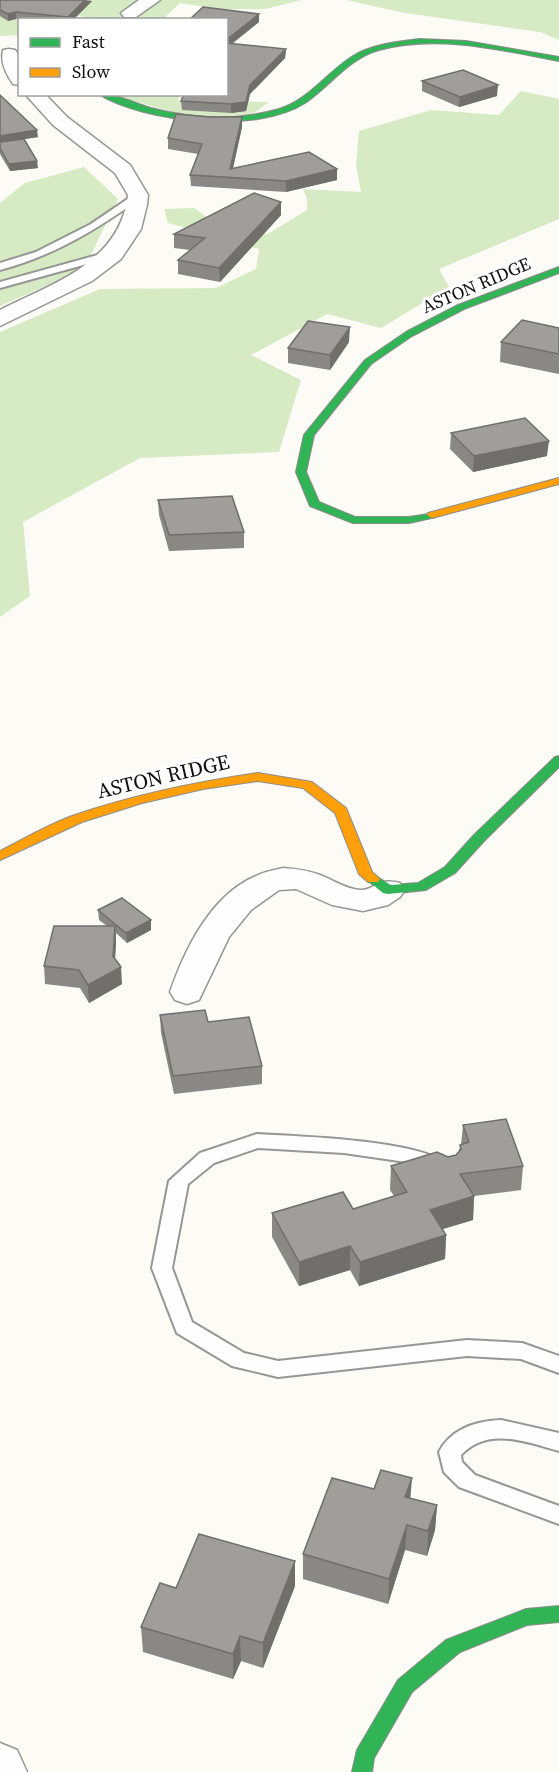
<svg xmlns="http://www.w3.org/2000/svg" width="559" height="1772" viewBox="0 0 559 1772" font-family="'Source Serif 4',serif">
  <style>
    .forest { fill: #d6eac3 }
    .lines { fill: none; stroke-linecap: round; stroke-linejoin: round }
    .lane-casing { stroke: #969694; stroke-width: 4 }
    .street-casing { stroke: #969694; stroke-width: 3 }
    .fast-casing { stroke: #8d8c8a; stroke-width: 2 }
    .slow-casing { stroke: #8d8c8a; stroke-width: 2 }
    .lane { fill: #fffefe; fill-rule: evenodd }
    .street { fill: #fffefe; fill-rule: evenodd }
    .fast { fill: #30b455; fill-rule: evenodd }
    .slow { fill: #ff9f0a; fill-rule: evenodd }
    .wall { fill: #8a8885 }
    .shaded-wall { fill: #706f6c }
    .building { fill: #a09e9b; stroke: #706f6c; stroke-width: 1.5 }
    .labels { text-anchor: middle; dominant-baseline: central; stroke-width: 6; stroke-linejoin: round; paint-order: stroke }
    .far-street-label { font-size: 18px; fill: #101010; stroke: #fff }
    .street-label { font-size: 21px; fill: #101010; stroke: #fff }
  </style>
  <rect width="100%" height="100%" fill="#fcfbf6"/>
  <g class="forest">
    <polygon points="0,0 302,0 265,9 219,9 180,3 163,19 96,19 56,12 49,19 20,20 19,35 0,36"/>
    <polygon points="346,0 559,0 559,40 540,32 405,13"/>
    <polygon points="521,91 559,99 559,219 439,269 449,287 381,328 327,314 251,355 301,380 279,452 140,458 23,522 30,596 0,617 0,332 100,289 216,288 256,269 259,249 168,223 164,209 194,208 225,230 268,234 307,210 307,199 303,189 361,192 356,165 359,131 431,110 499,115"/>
    <polygon points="180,94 178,100 269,102 254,113 203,120 112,95"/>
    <polygon points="84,167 118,199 84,269 0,306 0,203 25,183"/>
  </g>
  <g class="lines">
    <g class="lane-casing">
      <g id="lane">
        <path d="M138 192 142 193V197C98 229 53 256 0 270V263L36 252 91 224Z"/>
        <polygon points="112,251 116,252 116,256 0,288 0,282"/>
        <path d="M257 1134C290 1136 432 1140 448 1167L445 1172 438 1174 413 1163 344 1153 258 1148 214 1163 188 1184 172 1268 192 1322 244 1353 278 1361 467 1340 522 1343 559 1356V1373L521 1359 467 1356 278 1377 232 1366 177 1333 152 1268 169 1181 200 1153Z"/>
        <path d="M501 1420 559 1433V1451C526 1442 488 1426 461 1455L462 1462 475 1475 559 1506V1524L459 1487 444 1472 439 1452C451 1429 476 1421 501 1420Z"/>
      </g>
    </g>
    <g class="street-casing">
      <g id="street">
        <polygon points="139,0 160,0 136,17 124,17 121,13"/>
        <path d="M9 49 15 50 18 54 20 85 13 84C6 74 0 62 3 50Z"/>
        <path d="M25 94H45L67 117 130 165 148 195 147 205 141 229 121 259 92 281 0 326V310C53 283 120 263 128 195L115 173 53 125Z"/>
        <path d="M283 868C296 869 307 870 320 875 333 880 346 889 360 890 376 890 377 877 400 883L405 890 400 897 388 905 363 911 332 905 296 889 279 890 251 910 229 937 199 1000 187 1004 175 1000 170 992C185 949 211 895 256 876 264 872 274 870 283 868Z"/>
        <polygon points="0,1743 17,1750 27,1772 0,1772"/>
      </g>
    </g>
    <g class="fast-casing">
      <g id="fast">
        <path d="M420 39 466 41 559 57V61C500 50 438 34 379 50 349 58 330 86 305 103 257 134 146 123 98 94 117 94 134 103 151 108 193 119 237 121 279 109 309 100 327 72 353 56 373 44 397 42 420 39Z"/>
        <polygon points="559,267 559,273 464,309 412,336 371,364 314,435 306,472 319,502 355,517 409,517 436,513 436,517 409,523 353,523 310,506 296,472 304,435 365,360 406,332 458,305"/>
        <polygon points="559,756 559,767 484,841 455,873 426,890 388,894 383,893 366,879 373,875 391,885 418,883 445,867 474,835 555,757"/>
        <polygon points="559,1606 559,1622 527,1625 460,1652 412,1692 374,1758 372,1772 352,1772 357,1750 398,1680 446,1640 526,1609"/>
      </g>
    </g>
    <g class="slow-casing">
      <g id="slow">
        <polygon points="559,478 559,484 432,518 427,515 428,513"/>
        <path d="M258 773 312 782 346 808 372 872 380 879 378 882H368L359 874 335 813 303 788 258 781 203 789 142 803 82 822 0 860V851C24 839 49 824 75 815 134 795 196 782 258 773Z"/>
      </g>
    </g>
    <use href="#lane" class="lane"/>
    <use href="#street" class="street"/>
    <use href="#fast" class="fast"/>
    <use href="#slow" class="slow"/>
  </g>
  <g class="wall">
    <polygon points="0,0 92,1 73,20 16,19 8,21 0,16"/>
    <polygon points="259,14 259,22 232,44 286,49 285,58 250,94 246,111 231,113 182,110 181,101 226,20"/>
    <polygon points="422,81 497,96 459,107 422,91"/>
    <polygon points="0,95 38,137 24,139 38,168 10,171 0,154"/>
    <polygon points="210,117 242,117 242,127 233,169 337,169 337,180 286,192 191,186 190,175 198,154 168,149 168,138"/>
    <polygon points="281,215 220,282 178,274 178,260 190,250 174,248 174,234"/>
    <polygon points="559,328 559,374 500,362 501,342"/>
    <polygon points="349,342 330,370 288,363 288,348"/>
    <polygon points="451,433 547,456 473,472 450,449"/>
    <polygon points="158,500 244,532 244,548 169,551 159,515"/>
    <polygon points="98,910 151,920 151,930 127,943 116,933 116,944 115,959 122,984 89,1003 80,988 45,984 44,966 107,926 99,920"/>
    <polygon points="160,1015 208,1022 262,1066 262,1084 174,1094 161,1033"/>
    <polygon points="463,1125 523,1166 521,1190 474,1196 473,1220 443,1229 446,1235 445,1259 359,1286 350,1270 299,1286 272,1237 272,1213 353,1209 394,1196 390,1190 391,1166 456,1155 459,1152 460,1145 461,1145"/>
    <polygon points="410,1498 437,1505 435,1530 427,1556 405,1550 388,1604 303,1579 303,1554"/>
    <polygon points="295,1586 263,1668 241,1661 233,1679 143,1652 141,1627 176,1588"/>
  </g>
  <g class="shaded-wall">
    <polygon points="85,0 92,1 73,20 68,20 68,17"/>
    <polygon points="16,12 16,19 8,21 8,14"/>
    <polygon points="259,14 259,22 226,48 226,40"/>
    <polygon points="286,49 285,58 250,94 246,111 231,113 231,104"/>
    <polygon points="498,85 497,96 459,107 460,97"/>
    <polygon points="242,117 242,127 230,180 230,169"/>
    <polygon points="37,130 38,137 0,143 0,136"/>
    <polygon points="37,161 38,168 10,171 9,164"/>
    <polygon points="337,169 337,180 286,192 286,181"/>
    <polygon points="281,202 281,215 220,282 219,268"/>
    <polygon points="350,327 349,342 330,370 330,355"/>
    <polygon points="549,441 547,456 473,472 474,456"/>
    <polygon points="151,920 151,930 127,943 126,933"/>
    <polygon points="115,926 116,944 114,971 121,967 122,984 89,1003 88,985 113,956"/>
    <polygon points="474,1196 473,1220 429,1233 430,1210"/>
    <polygon points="446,1235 445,1259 359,1286 360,1262"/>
    <polygon points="350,1246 350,1270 299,1286 299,1262"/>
    <polygon points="412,1478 410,1503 405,1497"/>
    <polygon points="437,1505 435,1530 427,1556 428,1531"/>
    <polygon points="407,1525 405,1550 388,1604 389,1579"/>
    <polygon points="295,1561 295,1586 263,1668 263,1643"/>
    <polygon points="240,1636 241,1661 233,1679 233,1654"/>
  </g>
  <g class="building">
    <polygon points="0,0 85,0 68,17 16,12 8,14 0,10"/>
    <polygon points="203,7 259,14 226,40 226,20 189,20"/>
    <polygon points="226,43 286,49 250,85 246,102 231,104 181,101 184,94 226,94"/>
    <polygon points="463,70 498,85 460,97 422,81"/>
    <polygon points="0,95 37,130 0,136"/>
    <polygon points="176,114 210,117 242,117 230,169 309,152 337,169 286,181 190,175 202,144 168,138"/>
    <polygon points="24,139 37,161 9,164 0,148 0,142"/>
    <polygon points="254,193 281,202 219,268 178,260 205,238 174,234"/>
    <polygon points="522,320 559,328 559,354 501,342"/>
    <polygon points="308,321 350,327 330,355 288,348"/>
    <polygon points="525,418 549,441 474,456 451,433"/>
    <polygon points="232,496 244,532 169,535 158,500"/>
    <polygon points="122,898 151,920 126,933 98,910"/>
    <polygon points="54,926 115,926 113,956 121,967 88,985 79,970 44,966"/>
    <polygon points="205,1010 208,1022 249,1017 262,1066 173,1076 160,1015"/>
    <polygon points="506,1119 523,1166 460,1174 474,1196 430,1210 446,1235 360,1262 350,1246 299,1262 272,1213 343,1192 353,1209 407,1192 391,1166 437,1152 448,1157 456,1155 461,1149 460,1145 469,1142 463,1125"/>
    <polygon points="381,1470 412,1478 405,1497 437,1505 428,1531 407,1525 389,1579 303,1554 332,1478 374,1489"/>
    <polygon points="199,1534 295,1561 263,1643 240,1636 233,1654 141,1627 160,1583 176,1588"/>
  </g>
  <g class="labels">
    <g class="far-street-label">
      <text transform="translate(476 285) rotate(-23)">ASTON RIDGE</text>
    </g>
    <g class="street-label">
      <text transform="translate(163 776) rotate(-13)">ASTON RIDGE</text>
    </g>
  </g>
  <rect x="18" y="18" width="210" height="78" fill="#ffffff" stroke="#9f9f9f" stroke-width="1.5"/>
  <rect x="30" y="38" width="30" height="9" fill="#30b455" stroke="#9f9f9f" stroke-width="1.5"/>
  <text x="72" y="48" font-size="18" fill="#101010">Fast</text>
  <rect x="30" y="68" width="30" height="9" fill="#ff9f0a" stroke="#9f9f9f" stroke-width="1.5"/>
  <text x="72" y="78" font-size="18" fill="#101010">Slow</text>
</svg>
